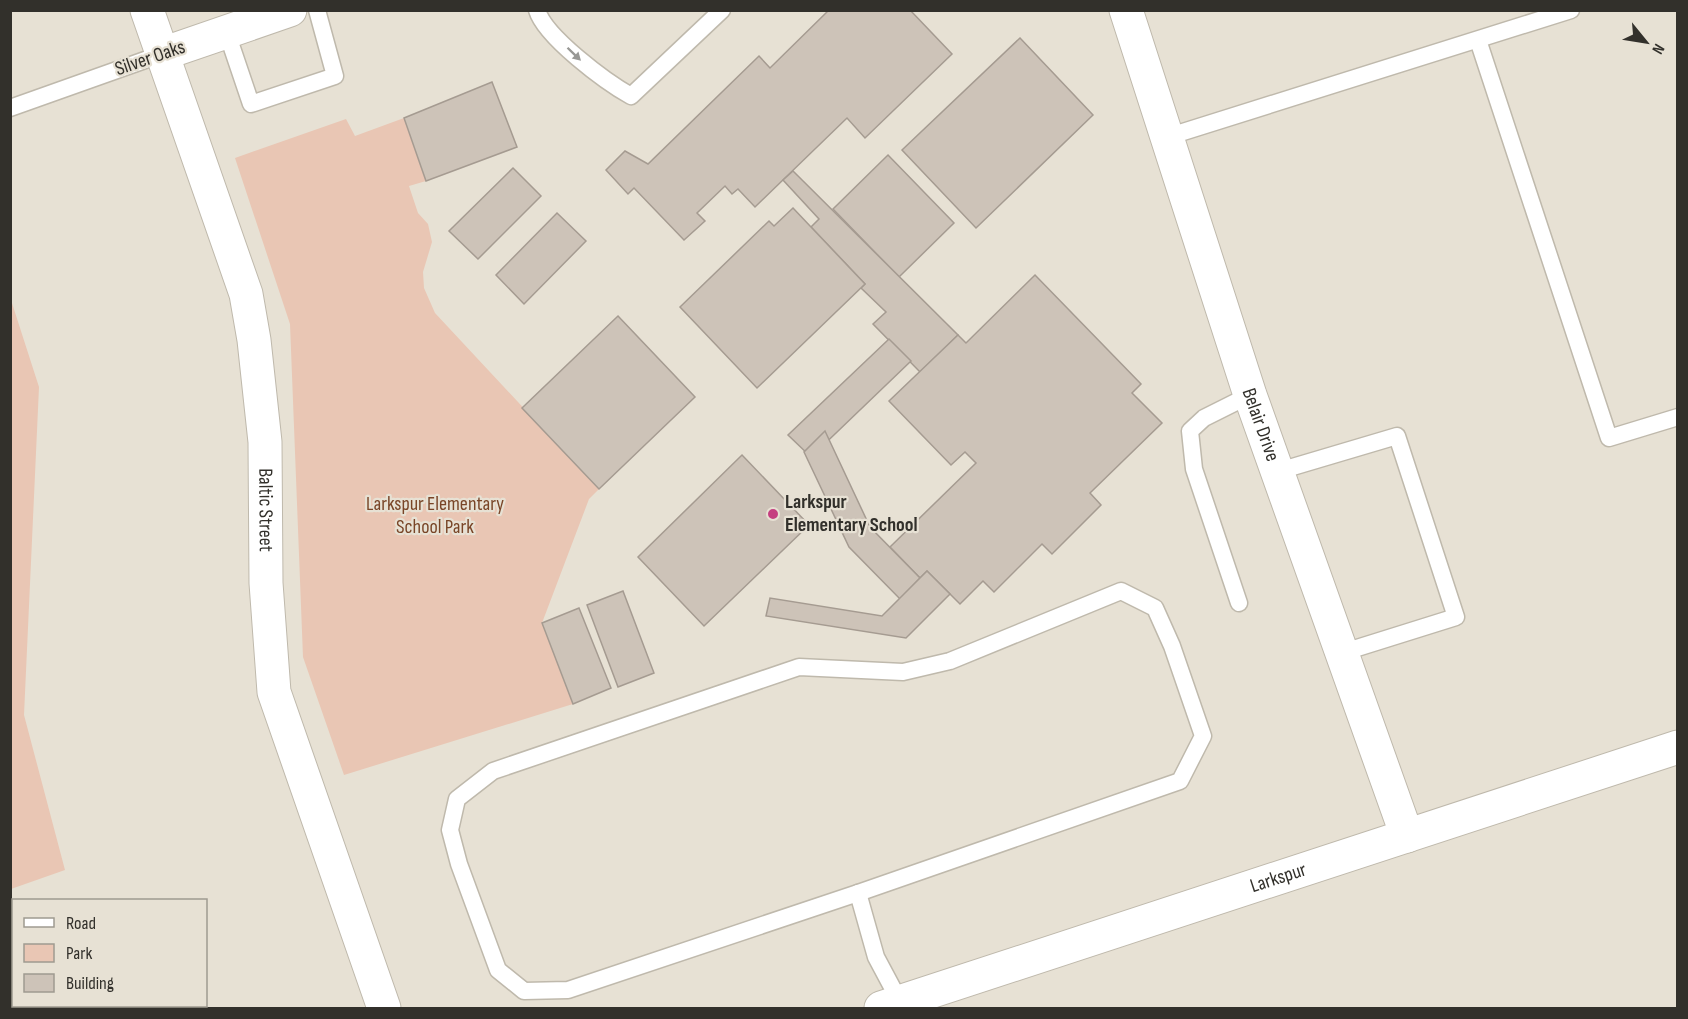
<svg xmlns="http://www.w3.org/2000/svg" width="1688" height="1019" viewBox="0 0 1688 1019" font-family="'Sofia Sans Condensed',sans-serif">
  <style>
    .green { fill: #e9c6b4 }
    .building { fill: #cdc3b8; stroke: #a59b91; stroke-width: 1.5 }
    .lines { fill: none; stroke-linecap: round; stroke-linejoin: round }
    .lane-casing { stroke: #bfb9ac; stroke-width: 19 }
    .street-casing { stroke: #bfb9ac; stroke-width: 35 }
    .lane { stroke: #fff; stroke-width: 16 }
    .street { stroke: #fff; stroke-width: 33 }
    .oneway { fill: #989895 }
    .poi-dot { fill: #c53f80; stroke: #e7e1d4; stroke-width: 2 }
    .labels { text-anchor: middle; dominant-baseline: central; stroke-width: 4.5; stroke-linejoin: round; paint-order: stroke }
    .street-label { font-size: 20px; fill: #32302b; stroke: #e7e1d4 }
    .poi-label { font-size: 20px; font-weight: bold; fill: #32302b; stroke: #e7e1d4; text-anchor: start }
    .park-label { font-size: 20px; fill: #794527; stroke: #e7e1d4 }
  </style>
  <rect width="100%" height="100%" fill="#e7e1d4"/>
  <g class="green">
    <polygon points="404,118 426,181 409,186 418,213 428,224 432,242 423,272 424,288 435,313 599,489 589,499 542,623 573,704 344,775 303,657 290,324 235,158 346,119 355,136"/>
    <polygon points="11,300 39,387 24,715 65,870 11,889"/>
  </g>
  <g class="building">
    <polygon points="829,10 910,10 952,54 865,138 847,118 755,207 738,189 732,194 725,186 697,213 705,221 684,240 634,188 628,194 606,170 625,151 648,164 759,56 770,68"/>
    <polygon points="1020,38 1093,115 976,228 902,150"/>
    <polygon points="492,82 517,147 426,181 404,118"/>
    <polygon points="888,155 954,223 899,277 833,209"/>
    <polygon points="513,168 541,196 478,259 449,231"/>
    <polygon points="793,171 958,335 920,372 873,324 886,312 861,288 865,284 811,227 819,219 783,180"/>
    <polygon points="793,208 865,284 757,388 680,307 769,221 774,226"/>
    <polygon points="557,213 586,241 524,304 496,275"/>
    <polygon points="1035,275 1141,384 1132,393 1162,423 1090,493 1101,505 1052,554 1042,544 994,592 983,581 960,604 927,571 920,578 890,547 976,463 965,452 951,465 889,401 958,335 966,343"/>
    <polygon points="618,316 695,397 599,489 522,408"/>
    <polygon points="889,339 911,361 811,457 788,435"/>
    <polygon points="825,431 870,527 920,578 900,599 849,547 804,452"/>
    <polygon points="742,455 809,525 704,626 638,557"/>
    <polygon points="927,571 950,594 906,638 766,616 770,598 882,616"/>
    <polygon points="623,591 654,673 618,687 587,605"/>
    <polygon points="579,608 611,688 573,704 542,623"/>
  </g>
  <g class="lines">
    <g class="lane-casing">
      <g id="lane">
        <path d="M537 10C545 37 606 82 631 96L722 10"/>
        <polyline points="227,33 251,104 335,76 317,10"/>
        <polyline points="1478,40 1609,438 1678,417"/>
        <polyline points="10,108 162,54"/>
        <polyline points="1167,137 1571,10"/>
        <polyline points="1279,471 1397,436 1456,617 1341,653"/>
        <polygon points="1121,591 1155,608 1172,646 1203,736 1180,781 858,893 568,990 524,991 498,970 459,864 450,830 457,799 493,771 799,667 903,672 950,661"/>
        <polyline points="1239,603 1194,469 1190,431 1204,418 1250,395"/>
        <polyline points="858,893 876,957 900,1002"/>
      </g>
    </g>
    <g class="street-casing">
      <g id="street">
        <path id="s1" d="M147 10 246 294 254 340 265 442 266 583 274 692 384 1008"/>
        <path id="s2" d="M1126 10 1250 395 1407 836"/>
        <polyline points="162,54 290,10"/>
        <path id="s3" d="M881 1008 1678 747"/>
      </g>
    </g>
    <use href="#lane" class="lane"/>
    <use href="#street" class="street"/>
  </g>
  <defs><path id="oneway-solid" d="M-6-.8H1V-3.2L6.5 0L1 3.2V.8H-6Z" transform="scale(1.5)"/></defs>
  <use class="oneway" href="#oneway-solid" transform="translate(574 54) rotate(44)"/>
  <circle class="poi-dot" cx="773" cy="514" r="6"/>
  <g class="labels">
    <g class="street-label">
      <text transform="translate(150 58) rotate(-19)">Silver Oaks</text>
      <text stroke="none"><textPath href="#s2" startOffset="436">Belair Drive</textPath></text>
      <text stroke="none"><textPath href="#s1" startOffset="518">Baltic Street</textPath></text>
      <text stroke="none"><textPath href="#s3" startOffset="418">Larkspur</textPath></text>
    </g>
    <g class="poi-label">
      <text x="785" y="502">Larkspur<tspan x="785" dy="23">Elementary School</tspan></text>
    </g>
    <g class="park-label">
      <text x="435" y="504">Larkspur Elementary<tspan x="435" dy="23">School Park</tspan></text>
    </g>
  </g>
  <rect width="1688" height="1019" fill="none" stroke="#32302b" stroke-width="24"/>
  <rect x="12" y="899" width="195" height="108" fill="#e7e1d4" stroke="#9f9a90" stroke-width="1.5"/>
  <rect x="24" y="918" width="30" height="9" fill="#ffffff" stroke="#9f9a90" stroke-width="1.5"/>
  <text x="66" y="929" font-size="18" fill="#32302b">Road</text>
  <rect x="24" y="944" width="30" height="18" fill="#e9c6b4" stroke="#9f9a90" stroke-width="1.5"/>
  <text x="66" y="959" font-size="18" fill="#32302b">Park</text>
  <rect x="24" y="974" width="30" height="18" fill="#cdc3b8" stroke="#9f9a90" stroke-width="1.5"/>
  <text x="66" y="989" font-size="18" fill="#32302b">Building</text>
  <g transform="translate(1646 42) rotate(120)" stroke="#e7e1d4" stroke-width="4.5" paint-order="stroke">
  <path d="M0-4.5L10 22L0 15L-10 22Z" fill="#32302b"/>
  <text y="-9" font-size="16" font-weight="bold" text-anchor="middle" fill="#32302b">N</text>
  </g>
</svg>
